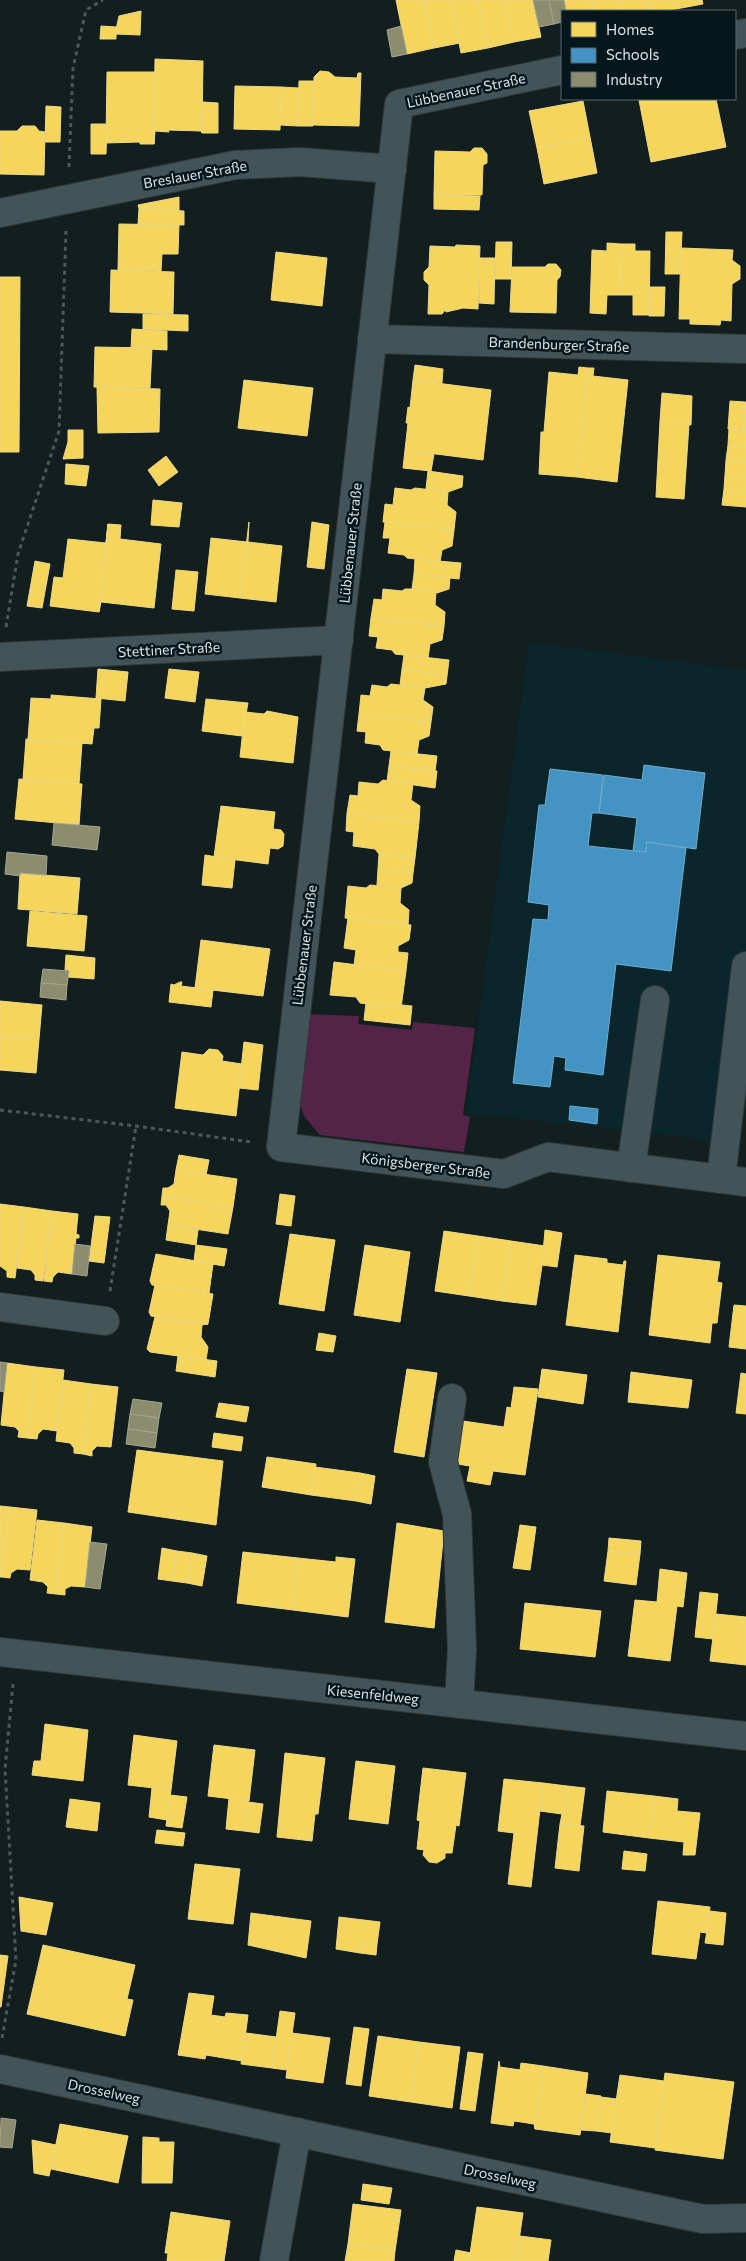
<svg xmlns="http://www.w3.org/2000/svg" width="746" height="2261" viewBox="0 0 746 2261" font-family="Commissioner,sans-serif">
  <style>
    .built { fill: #0a262a }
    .green { fill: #532445 }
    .homes { fill: #f6d55c; stroke: #edd985 }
    .schools { fill: #4393c3; stroke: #70abce }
    .industry { fill: #8c8c6e; stroke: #a3a692 }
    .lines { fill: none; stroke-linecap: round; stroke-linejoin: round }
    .minor-casing { stroke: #2f393a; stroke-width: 30 }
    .path { stroke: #4c595a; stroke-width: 3; stroke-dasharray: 4 4; stroke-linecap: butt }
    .minor { stroke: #435458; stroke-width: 28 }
    .labels { text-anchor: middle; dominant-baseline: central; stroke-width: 5; stroke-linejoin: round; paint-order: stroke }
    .street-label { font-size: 14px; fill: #d8e3e6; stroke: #05171b }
  </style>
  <rect width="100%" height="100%" fill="#131e1f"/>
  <polygon class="built" points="529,642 746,670 746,1093 740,1143 466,1113"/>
  <polygon class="green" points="308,1014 359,1016 358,1024 412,1030 413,1022 475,1028 463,1115 470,1117 464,1152 320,1135 304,1116 297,1095"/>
  <g class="homes">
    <polygon points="396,0 424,0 434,48 407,54"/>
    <polygon points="424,0 451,0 460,43 434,48"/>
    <polygon points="451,0 478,0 488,48 461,53"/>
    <polygon points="478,0 505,0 514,42 488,48"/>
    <polygon points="505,0 533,0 541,37 514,42"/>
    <polygon points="564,0 592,0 595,11 566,11"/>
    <polygon points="592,0 619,0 621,10 595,11"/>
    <polygon points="619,0 647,0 649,11 621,11"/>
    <polygon points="647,0 674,0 676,9 649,11"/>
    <polygon points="674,0 702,0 703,4 676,9"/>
    <polygon points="141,11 140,35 115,34 119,16"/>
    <polygon points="101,26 116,27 116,39 100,39"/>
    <polygon points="155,59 203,61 202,133 201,131 168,130 169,132 155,131 154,144"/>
    <polygon points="320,71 329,72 335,77 357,78 358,73 361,73 359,126 313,125 314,77"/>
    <polygon points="107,72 155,72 154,144 140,144 140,142 106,143"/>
    <polygon points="299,81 314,81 313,126 298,126"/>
    <polygon points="235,86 281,87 280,130 234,129"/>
    <polygon points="281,87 299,88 298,126 280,125"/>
    <polygon points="644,99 716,99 726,147 651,162 639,100"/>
    <polygon points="583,101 590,137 537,148 529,111"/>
    <polygon points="203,102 218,103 218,133 202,133"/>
    <polygon points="46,106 61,107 60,142 45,142"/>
    <polygon points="91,124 107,124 106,154 91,154"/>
    <polygon points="22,126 35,126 39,131 45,132 44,175 0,174 0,131 17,131"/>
    <polygon points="590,137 597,173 544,184 537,148"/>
    <polygon points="474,148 482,148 487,154 487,163 483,165 482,195 434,195 435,151 470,152"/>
    <polygon points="434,195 480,196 479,210 434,209"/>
    <polygon points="179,197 179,211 139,209 138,205"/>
    <polygon points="139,209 184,211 184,225 138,224"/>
    <polygon points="119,224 179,225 178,254 162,254 161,271 118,270"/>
    <polygon points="666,232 682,232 680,274 665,274"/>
    <polygon points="496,242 512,242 511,279 495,279"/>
    <polygon points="607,243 621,244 620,295 607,295 606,314 590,313 592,250 607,251"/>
    <polygon points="621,244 635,244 635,251 650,251 649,315 633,315 633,295 620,295"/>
    <polygon points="456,245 480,246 478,309 463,308 446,312 445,310 442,314 428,314 429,285 424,280 424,272 429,267 430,246 455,247"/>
    <polygon points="681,248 733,250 732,260 740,266 740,279 732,284 731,321 721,320 720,325 690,324 690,319 679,319"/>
    <polygon points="276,252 327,258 322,306 271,300"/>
    <polygon points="480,258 495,258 494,304 479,303"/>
    <polygon points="548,264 556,264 561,270 560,277 557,280 556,313 510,312 512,267 545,267"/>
    <polygon points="111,270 174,272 173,314 110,312"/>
    <polygon points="0,277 20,277 19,452 0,452"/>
    <polygon points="650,287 665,287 664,316 649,316"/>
    <polygon points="143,314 188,315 188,331 143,329"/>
    <polygon points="132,329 167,331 167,350 131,348"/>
    <polygon points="95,347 152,348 150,388 94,387"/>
    <polygon points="415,365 443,369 442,383 413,380"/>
    <polygon points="579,367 588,368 577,477 539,474 541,432 544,432 549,372 578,375"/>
    <polygon points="588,368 594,368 593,376 628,380 617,482 577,477"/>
    <polygon points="244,380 313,388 307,436 238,428"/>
    <polygon points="413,380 491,390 483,460 405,450 408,423 406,423 408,407 410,408"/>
    <polygon points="97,387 160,389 159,432 98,433"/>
    <polygon points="662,393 692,396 691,425 660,421"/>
    <polygon points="730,401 745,402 743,430 728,429"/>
    <polygon points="745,402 746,402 746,431 743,430"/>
    <polygon points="660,421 689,424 684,499 656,497"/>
    <polygon points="729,429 746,431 746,446 728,445"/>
    <polygon points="68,430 83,430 83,458 63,459 68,442"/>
    <polygon points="728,445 746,446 746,462 726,460"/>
    <polygon points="405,450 434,454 431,471 403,468"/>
    <polygon points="166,456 178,472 159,486 148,470"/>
    <polygon points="726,460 746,462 746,477 725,475"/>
    <polygon points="66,464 89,466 86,486 65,484"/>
    <polygon points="428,471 463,476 462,487 448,492 426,489"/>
    <polygon points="725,475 746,477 746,492 724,489"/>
    <polygon points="395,488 411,490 415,488 448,492 447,505 456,512 454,530 383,522 385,504 393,505"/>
    <polygon points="724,489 746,492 746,507 722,505"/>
    <polygon points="153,500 182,503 179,527 151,525"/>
    <polygon points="249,522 248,542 282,546 276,602 240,598"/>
    <polygon points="312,522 329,525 324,569 307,567"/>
    <polygon points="385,522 454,530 452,546 442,550 440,562 407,558 404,555 388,553 390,538 383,538"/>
    <polygon points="108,524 121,525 120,539 161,544 154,608 101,602 99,612"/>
    <polygon points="108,524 99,612 50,606 54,577 63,578 68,539 106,543"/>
    <polygon points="211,538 247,542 240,598 205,594"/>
    <polygon points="415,559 461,563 459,579 414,574"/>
    <polygon points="35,561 50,564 42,608 27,606"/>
    <polygon points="176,570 198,572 194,611 172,609"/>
    <polygon points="414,574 450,578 449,589 437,593 412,589"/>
    <polygon points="383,589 402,591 405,589 412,589 436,592 435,605 445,612 444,626 371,618 374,599 382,600"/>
    <polygon points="371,618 444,626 442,640 430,644 428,658 395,654 392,650 376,648 378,637 369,636"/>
    <polygon points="404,655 449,660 447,676 402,669"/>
    <polygon points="98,669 128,672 125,701 96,698"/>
    <polygon points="169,669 199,672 195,702 165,698"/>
    <polygon points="402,669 447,676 446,684 425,688 400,685"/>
    <polygon points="391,684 425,688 423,700 433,707 431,722 359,714 361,695 370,696 372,685 387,687"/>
    <polygon points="51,695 101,699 99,728 94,728 92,744 28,739 31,698 51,699"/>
    <polygon points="206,699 248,703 242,736 202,731"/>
    <polygon points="267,711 298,717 293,763 240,757 245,712 264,714"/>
    <polygon points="359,714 431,722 429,736 419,740 417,754 383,750 380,745 365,743 366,732 357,731"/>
    <polygon points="26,739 82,743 79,784 23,779"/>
    <polygon points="391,751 437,756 435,771 389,766"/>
    <polygon points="389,766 437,771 435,788 387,781"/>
    <polygon points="19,779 82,784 79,825 15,819"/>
    <polygon points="383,780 413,784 411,800 420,806 419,822 347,813 350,795 358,796 359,782 378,784"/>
    <polygon points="221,806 275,812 273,829 281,830 284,834 283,846 278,849 270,848 268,864 214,857"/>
    <polygon points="347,813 419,822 415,858 379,854 375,849 353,846 354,832 346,831"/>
    <polygon points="379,854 415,858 413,873 378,869"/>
    <polygon points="205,855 235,860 232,888 202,885"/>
    <polygon points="378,869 413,873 412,883 401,888 377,885"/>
    <polygon points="20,873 80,878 77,914 18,909"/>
    <polygon points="370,885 401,888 400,903 409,910 408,925 345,918 348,886 366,888"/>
    <polygon points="30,911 87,916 84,951 27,946"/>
    <polygon points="348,918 411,925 409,940 398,946 398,952 408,953 406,971 354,965 356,950 344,948"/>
    <polygon points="201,940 270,949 263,996 195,988"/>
    <polygon points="66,955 95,958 94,979 68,977 69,970 65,970"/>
    <polygon points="334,962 406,971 401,1008 360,1003 356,997 330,995"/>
    <polygon points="180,982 182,982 181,986 213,990 211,1007 169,1002 171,984 174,985"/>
    <polygon points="0,1001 42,1005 39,1039 0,1036"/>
    <polygon points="366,1003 401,1008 402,1005 412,1006 410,1025 364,1020"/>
    <polygon points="0,1036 39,1039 36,1073 0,1070"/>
    <polygon points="244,1042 263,1045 258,1090 239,1088"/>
    <polygon points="209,1049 218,1050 223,1056 222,1061 242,1064 236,1116 175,1108 182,1052 203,1055"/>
    <polygon points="179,1155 209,1160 206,1175 176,1170"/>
    <polygon points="176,1170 237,1179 233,1207 162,1196 163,1188 168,1188 174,1184"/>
    <polygon points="280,1194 295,1196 291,1226 276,1224"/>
    <polygon points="162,1196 233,1207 228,1234 168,1225 170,1211 166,1205 161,1205"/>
    <polygon points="0,1204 24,1207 15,1278 7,1277 7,1271 0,1266"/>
    <polygon points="24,1207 52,1211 43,1281 35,1280 35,1275 31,1270 17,1268"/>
    <polygon points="52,1211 78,1214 76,1234 79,1235 79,1238 76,1238 72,1274 58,1272 53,1277 52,1282 44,1281"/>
    <polygon points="95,1216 110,1217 104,1263 89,1261"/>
    <polygon points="168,1225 198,1230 196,1245 166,1240"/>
    <polygon points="545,1230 562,1233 557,1267 542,1265"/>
    <polygon points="444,1231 478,1236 469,1296 435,1291"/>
    <polygon points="290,1234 335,1240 324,1311 279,1304"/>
    <polygon points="478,1236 511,1241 502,1301 469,1296"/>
    <polygon points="511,1241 545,1246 536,1305 502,1301"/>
    <polygon points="196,1245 227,1249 224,1266 194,1261"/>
    <polygon points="365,1245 410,1252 400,1322 354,1315"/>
    <polygon points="156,1254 213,1264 209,1293 152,1285 150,1281"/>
    <polygon points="575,1255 607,1259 607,1263 623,1265 624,1261 626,1261 618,1332 566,1325"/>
    <polygon points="658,1255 720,1262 717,1282 722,1283 717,1323 712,1323 710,1343 649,1335"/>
    <polygon points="155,1285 213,1294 208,1324 151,1316 149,1312"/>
    <polygon points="734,1305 746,1306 746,1349 729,1347"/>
    <polygon points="155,1317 208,1324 202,1325 201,1337 208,1347 206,1360 150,1352 147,1349"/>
    <polygon points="319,1333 336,1336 333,1352 316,1350"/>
    <polygon points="178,1356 217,1361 215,1377 176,1371"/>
    <polygon points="7,1363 36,1367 27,1438 18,1437 19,1431 15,1427 1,1425"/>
    <polygon points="36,1367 64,1370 57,1431 43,1429 38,1434 37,1439 27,1438"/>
    <polygon points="407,1369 437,1373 424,1457 394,1452"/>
    <polygon points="542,1369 587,1375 583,1404 538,1397"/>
    <polygon points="631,1372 692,1380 688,1408 628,1402"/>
    <polygon points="741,1373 746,1374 746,1414 736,1413"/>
    <polygon points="63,1380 91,1384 83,1454 74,1453 74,1448 70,1443 56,1441"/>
    <polygon points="91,1384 118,1387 111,1447 97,1446 92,1451 92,1456 83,1454"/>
    <polygon points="514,1387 538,1389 525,1475 493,1471 490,1485 467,1481 470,1466 457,1464 463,1421 504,1427 507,1407 511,1408"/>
    <polygon points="219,1403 249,1407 246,1422 216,1417"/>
    <polygon points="214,1433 243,1437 241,1451 212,1447"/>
    <polygon points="137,1450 223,1461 216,1525 128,1512"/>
    <polygon points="267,1457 316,1464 311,1495 262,1487"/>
    <polygon points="315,1467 360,1473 356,1501 311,1495"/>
    <polygon points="360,1473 375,1476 371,1504 356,1501"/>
    <polygon points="0,1506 10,1507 2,1577 0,1577"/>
    <polygon points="10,1507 37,1510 30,1570 17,1569 11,1573 10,1578 2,1577"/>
    <polygon points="37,1520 64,1523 56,1594 47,1593 48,1587 43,1582 30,1580"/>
    <polygon points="64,1523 92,1527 85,1587 71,1586 65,1589 65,1595 56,1594"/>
    <polygon points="397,1523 444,1531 434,1628 385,1622"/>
    <polygon points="520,1525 536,1527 530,1570 513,1568"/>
    <polygon points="609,1538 641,1541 640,1554 608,1551"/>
    <polygon points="162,1548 177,1551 172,1581 158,1579"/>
    <polygon points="177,1551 192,1553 187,1583 172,1581"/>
    <polygon points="608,1551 640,1554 636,1585 604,1581"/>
    <polygon points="243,1552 298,1558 293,1610 237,1603"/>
    <polygon points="192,1553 207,1556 202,1586 187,1583"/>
    <polygon points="336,1557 355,1559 348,1617 293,1610 298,1558 336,1562"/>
    <polygon points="660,1569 687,1573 683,1607 677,1606 670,1661 628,1656 635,1600 657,1602"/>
    <polygon points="700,1592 718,1594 713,1639 695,1637"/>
    <polygon points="525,1603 601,1611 595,1657 520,1649"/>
    <polygon points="716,1614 746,1617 746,1665 710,1661"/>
    <polygon points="45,1724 88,1730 83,1781 32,1775 34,1761 41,1761"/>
    <polygon points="134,1735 177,1741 171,1790 128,1785"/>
    <polygon points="214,1745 255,1750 249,1801 208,1796"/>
    <polygon points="285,1753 325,1758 318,1814 315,1814 312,1841 277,1837"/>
    <polygon points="356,1761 395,1766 388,1824 349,1819"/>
    <polygon points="423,1768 466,1773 459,1826 456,1825 452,1853 445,1853 445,1858 437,1863 429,1862 423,1855 424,1850 417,1849 420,1821 417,1820"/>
    <polygon points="504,1779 543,1783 531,1887 508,1884 514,1833 498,1831"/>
    <polygon points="543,1783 567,1786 563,1824 560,1824 562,1814 540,1811"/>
    <polygon points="567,1786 585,1788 580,1826 563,1824"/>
    <polygon points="152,1788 171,1790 167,1820 149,1817"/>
    <polygon points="607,1791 654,1796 649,1838 603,1832"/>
    <polygon points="170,1795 187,1797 182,1828 166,1826"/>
    <polygon points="654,1796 678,1799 677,1811 700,1813 695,1855 683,1855 684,1842 649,1838"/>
    <polygon points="229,1798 248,1801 244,1831 226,1829"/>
    <polygon points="70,1799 100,1803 97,1831 66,1827"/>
    <polygon points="248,1802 263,1804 259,1833 244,1831"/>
    <polygon points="560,1824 584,1826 579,1871 555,1868"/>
    <polygon points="157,1830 185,1833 183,1846 155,1843"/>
    <polygon points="624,1851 647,1854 645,1871 622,1869"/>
    <polygon points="195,1864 240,1869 233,1924 188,1919"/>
    <polygon points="19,1897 53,1903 46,1935 21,1931"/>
    <polygon points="658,1901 710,1907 707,1933 700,1932 696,1959 652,1954"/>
    <polygon points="710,1911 726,1913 723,1945 705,1943"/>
    <polygon points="251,1913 311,1921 306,1958 248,1945"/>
    <polygon points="339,1917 380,1922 377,1944 362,1942 360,1953 336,1949"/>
    <polygon points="362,1942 377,1944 376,1955 360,1953"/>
    <polygon points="43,1945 135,1965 127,1999 133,2000 125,2036 27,2014"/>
    <polygon points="0,1955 8,1956 1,2007 0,2007"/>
    <polygon points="189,1993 214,1996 211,2015 225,2017 226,2013 248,2015 242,2061 206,2055 205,2059 178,2055"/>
    <polygon points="280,2011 295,2013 287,2070 272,2068"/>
    <polygon points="354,2027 369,2029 361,2086 346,2084"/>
    <polygon points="246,2033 276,2037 272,2068 241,2064"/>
    <polygon points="292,2033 330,2038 323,2083 286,2078"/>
    <polygon points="378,2036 419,2042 411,2102 369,2096"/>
    <polygon points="419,2042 460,2047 452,2108 411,2102"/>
    <polygon points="468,2052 483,2054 475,2111 460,2109"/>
    <polygon points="499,2061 500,2067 520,2070 521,2063 543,2066 535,2129 534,2124 514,2121 513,2126 491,2123"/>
    <polygon points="543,2066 588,2073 580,2135 535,2129"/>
    <polygon points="665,2073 734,2082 723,2159 655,2150"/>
    <polygon points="620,2075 664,2081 655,2148 610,2142"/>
    <polygon points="586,2094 601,2096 596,2131 581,2130"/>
    <polygon points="601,2097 617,2099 612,2133 596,2131"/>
    <polygon points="60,2124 128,2136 118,2183 51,2169"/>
    <polygon points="143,2137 159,2138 159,2142 174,2142 172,2183 142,2183"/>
    <polygon points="32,2140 56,2145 49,2176 34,2173"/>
    <polygon points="363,2184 392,2188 389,2204 361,2200"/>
    <polygon points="353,2204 401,2210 395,2251 348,2244"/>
    <polygon points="477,2207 523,2213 516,2261 469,2261"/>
    <polygon points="171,2212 230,2221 224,2261 167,2261 168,2253 165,2253"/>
    <polygon points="520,2236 551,2240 548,2261 516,2261"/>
    <polygon points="348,2244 395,2251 394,2261 345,2261"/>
    <polygon points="456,2250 471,2253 469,2261 454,2261"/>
  </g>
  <g class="schools">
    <polygon points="644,765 705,773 696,849 647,842 646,852 633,851 637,818 599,813 604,775 642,780"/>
    <polygon points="550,769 603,775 599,813 592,813 588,846 646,852 647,842 686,848 671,971 616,964 603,1075 565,1070 566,1058 554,1056 550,1087 513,1083 533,919 548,920 549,905 528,902 539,805 545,805"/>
    <polygon points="570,1106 598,1109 597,1124 569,1120"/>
  </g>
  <g class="industry">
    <polygon points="533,0 549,0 554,24 539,27"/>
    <polygon points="549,0 564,0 566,11 562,11 562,22 554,24"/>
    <polygon points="401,26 407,54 392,57 387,30"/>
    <polygon points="54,823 100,827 97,850 52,845"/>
    <polygon points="7,852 47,856 46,875 20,873 20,876 5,874"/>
    <polygon points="43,969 69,971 67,985 41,983"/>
    <polygon points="41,983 67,985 66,1000 40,997"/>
    <polygon points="75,1244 90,1246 87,1276 72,1274"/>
    <polygon points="0,1362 7,1363 4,1392 0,1391"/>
    <polygon points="133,1399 162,1403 159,1418 130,1414"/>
    <polygon points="130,1414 159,1418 157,1433 128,1429"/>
    <polygon points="128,1429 157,1433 155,1448 126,1444"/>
    <polygon points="90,1542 107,1544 100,1589 85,1587"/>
    <polygon points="1,2118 16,2120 12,2148 0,2147"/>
  </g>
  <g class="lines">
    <g class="minor-casing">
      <g id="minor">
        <polyline points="735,35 746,33"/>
        <polyline points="562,70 399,104 281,1147 504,1174 548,1157 746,1182"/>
        <polyline points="0,213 235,165 300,162 392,169"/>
        <polyline points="372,339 746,349"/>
        <polyline points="0,657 339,640"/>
        <polyline points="631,1168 655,1000"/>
        <polyline points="721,1179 746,966"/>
        <polyline points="0,1307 105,1321"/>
        <polyline points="452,1398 443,1462 457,1514 462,1649 459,1704"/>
        <polyline points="0,1652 746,1736"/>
        <polyline points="0,2069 703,2219 746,2218"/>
        <polyline points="274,2261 297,2132"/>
      </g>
    </g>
    <g class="path">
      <polyline points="69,167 73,68 86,10 103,0"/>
      <polyline points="6,627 18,554 59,431 66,231"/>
      <polyline points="0,1110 136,1126 251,1142"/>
      <polyline points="110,1291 136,1126"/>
      <polyline points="2,2038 16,1960 5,1769 13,1684"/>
    </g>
    <use href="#minor" class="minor"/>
  </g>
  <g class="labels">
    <g class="street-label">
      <text transform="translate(466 90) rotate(-12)">Lübbenauer Straße</text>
      <text transform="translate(195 174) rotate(-10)">Breslauer Straße</text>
      <text transform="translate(559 344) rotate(2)">Brandenburger Straße</text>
      <text transform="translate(350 543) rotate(-84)">Lübbenauer Straße</text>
      <text transform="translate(169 649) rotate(-3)">Stettiner Straße</text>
      <text transform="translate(304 945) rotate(-83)">Lübbenauer Straße</text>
      <text transform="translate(426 1165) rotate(7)">Königsberger Straße</text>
      <text transform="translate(373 1694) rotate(6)">Kiesenfeldweg</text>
      <text transform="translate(104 2091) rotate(12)">Drosselweg</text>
      <text transform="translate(500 2176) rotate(12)">Drosselweg</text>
    </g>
  </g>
  <rect x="561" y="10" width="175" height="90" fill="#05171b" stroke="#59696c"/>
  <rect x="571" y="22" width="25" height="15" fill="#f6d55c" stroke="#59696c"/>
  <text x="606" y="35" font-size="15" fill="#d8e3e6">Homes</text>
  <rect x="571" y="48" width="25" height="15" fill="#4393c3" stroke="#59696c"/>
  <text x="606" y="60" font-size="15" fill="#d8e3e6">Schools</text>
  <rect x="571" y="72" width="25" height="15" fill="#8c8c6e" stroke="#59696c"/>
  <text x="606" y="85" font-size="15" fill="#d8e3e6">Industry</text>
</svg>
